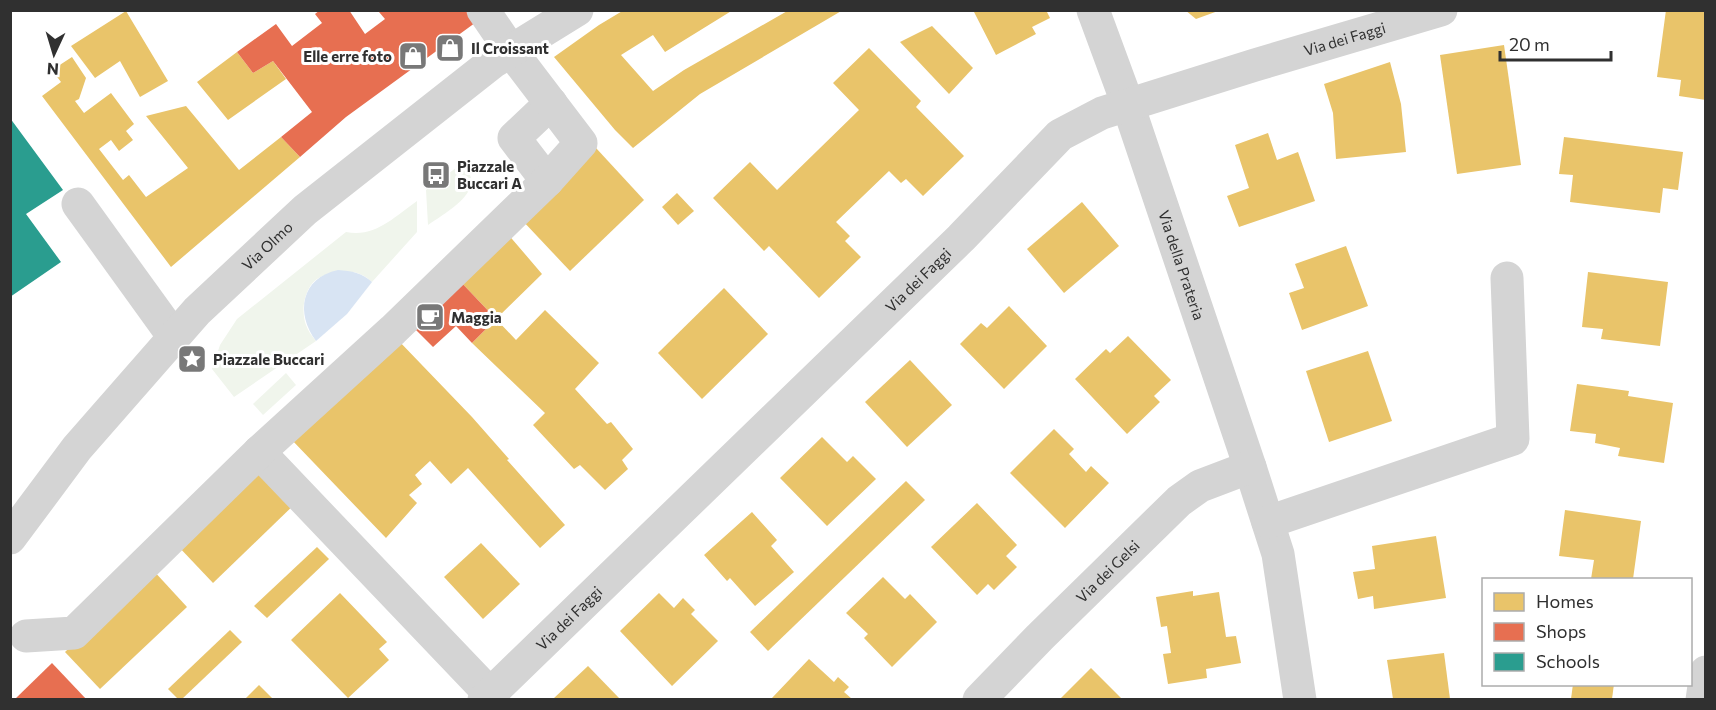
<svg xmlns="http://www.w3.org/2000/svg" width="1716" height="710" viewBox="0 0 1716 710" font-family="Commissioner,sans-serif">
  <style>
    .green { fill: #f0f5ec }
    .water { fill: #d8e4f3 }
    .homes { fill: #e9c46a }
    .shops { fill: #e76f51 }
    .schools { fill: #2a9d8f }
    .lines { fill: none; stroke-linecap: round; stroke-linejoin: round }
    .minor { stroke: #d4d4d4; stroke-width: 33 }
    .tertiary { stroke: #d4d4d4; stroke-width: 33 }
    .labels { text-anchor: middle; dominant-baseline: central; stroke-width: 6; stroke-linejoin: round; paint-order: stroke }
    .street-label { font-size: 15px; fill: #303030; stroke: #fff }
    .poi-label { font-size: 15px; font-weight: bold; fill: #303030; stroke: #fff; text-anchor: start }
  </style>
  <rect width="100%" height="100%" fill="#fff"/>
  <g class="green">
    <path d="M460 165C465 168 467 169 470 175 479 195 442 215 428 225L426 190Z"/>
    <path d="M417 201V232L372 282C361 272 351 270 337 273 333 274 327 274 323 276 305 282 300 309 306 325 308 331 312 336 316 341L234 397 212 369 220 345 237 319 346 232C375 238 394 217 417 201Z"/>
    <polygon points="286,373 296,385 263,415 253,404"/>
  </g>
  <path class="water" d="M338 270C352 271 362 273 372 282L347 314 316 341C295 313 301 278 338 270Z"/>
  <g class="homes">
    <polygon points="624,10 733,10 665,52 653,35 621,55 653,91 684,70 789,10 843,10 700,94 633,148 615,130 554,57 599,25"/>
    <polygon points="973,10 1046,10 1050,18 1032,27 1036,34 996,55"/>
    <polygon points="1185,10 1218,10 1218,11 1196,19"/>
    <polygon points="1666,10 1706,10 1706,100 1679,96 1681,80 1657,77"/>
    <polygon points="126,11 168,81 140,97 120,61 95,78 71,46"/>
    <polygon points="932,26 973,68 949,94 900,42"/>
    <polygon points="1504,45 1521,165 1457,174 1440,55"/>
    <polygon points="869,48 921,101 916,107 964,156 923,196 906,179 901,183 889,171 836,222 850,236 845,241 861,257 819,298 769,246 764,251 713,198 750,162 777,190 859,110 833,83"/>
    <polygon points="237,52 253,73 273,61 286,79 228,120 197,82"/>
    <polygon points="72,57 86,78 79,99 75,101 84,113 111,93 134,124 126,131 133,140 119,151 111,140 99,149 123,180 129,175 146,197 188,168 146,116 186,106 239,170 281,137 300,157 171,267 42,96 61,82 52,70"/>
    <polygon points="1390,62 1401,104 1406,152 1336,159 1333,113 1324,84"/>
    <polygon points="1268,133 1277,160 1298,152 1315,201 1239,227 1227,196 1249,188 1235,145"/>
    <polygon points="1564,137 1683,152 1678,190 1663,188 1660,213 1570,202 1573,175 1559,174"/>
    <polygon points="596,148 644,200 570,271 521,219"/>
    <polygon points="677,193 694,211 678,225 662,207"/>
    <polygon points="1082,202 1119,246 1064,293 1027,249"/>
    <polygon points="507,233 542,274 496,319 516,340 545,310 599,363 575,389 607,424 611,422 633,449 622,460 628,469 605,490 580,465 574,469 533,425 545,413 472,343 496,319 458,279"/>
    <polygon points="1346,246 1368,306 1302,330 1289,293 1304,288 1295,264"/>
    <polygon points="1588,272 1668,282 1660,346 1601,339 1603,329 1582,327"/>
    <polygon points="724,288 768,334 702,399 658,353"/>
    <polygon points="1009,306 1047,346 1004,389 960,344 981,323 987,328"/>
    <polygon points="1128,336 1171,380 1154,396 1160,402 1127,434 1075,379 1106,349 1110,353"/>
    <polygon points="396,338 472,417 509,459 507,460 565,525 540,548 468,468 451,484 430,461 415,475 422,484 409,495 417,503 386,538 290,438"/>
    <polygon points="1368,351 1392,421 1329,442 1306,371"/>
    <polygon points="910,360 952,405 907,447 865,402"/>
    <polygon points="1577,384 1629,391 1628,396 1673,403 1664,463 1618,456 1620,448 1595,443 1596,434 1570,431"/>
    <polygon points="1054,429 1074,449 1069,454 1086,472 1091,466 1109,483 1065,528 1010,473"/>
    <polygon points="822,437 847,462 853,456 876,479 827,526 780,478"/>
    <polygon points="265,462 300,499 213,583 177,545"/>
    <polygon points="906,481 925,500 768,651 750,632"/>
    <polygon points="977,503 1017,545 1006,556 1017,567 994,590 988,584 977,595 931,547"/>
    <polygon points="1565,510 1641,521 1633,579 1591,579 1594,560 1559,556"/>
    <polygon points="752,512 777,540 771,546 794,572 755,606 730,578 727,581 704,555"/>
    <polygon points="1436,536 1446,598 1374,609 1373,596 1358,599 1353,572 1375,569 1372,546"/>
    <polygon points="481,543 520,584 483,619 444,577"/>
    <polygon points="317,547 329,559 267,618 254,606"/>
    <polygon points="152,569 187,607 100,689 65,652"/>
    <polygon points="883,577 905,599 910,594 937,622 892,667 864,638 868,634 846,613"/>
    <polygon points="1193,591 1193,596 1219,592 1226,637 1236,636 1241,663 1206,669 1207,678 1168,684 1163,654 1171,653 1167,626 1161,627 1156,597"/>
    <polygon points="340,593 387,642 379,649 389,660 348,698 291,640"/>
    <polygon points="659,593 674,608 683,598 695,610 691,614 718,641 672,686 620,631"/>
    <polygon points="230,630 242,642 182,699 178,699 168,689"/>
    <polygon points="1444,653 1450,699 1393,699 1387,660"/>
    <polygon points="809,659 834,682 838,677 849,687 844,692 852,699 774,699 772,698"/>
    <polygon points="588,666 620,699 553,699"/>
    <polygon points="1091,668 1122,699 1060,699"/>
    <polygon points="1573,684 1614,684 1612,699 1571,699"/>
    <polygon points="259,685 273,699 245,699"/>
  </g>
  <g class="shops">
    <polygon points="320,10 349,10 365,34 385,19 379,12 381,10 472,10 479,20 346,117 300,157 281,137 312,112 273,61 253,73 237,52 276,24 292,46 322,23 315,14"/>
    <polygon points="458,279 496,319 472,343 456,326 433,347 410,324"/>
    <polygon points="52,663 87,700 14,700"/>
  </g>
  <polygon class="schools" points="10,118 63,190 26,214 61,262 10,297"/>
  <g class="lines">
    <g class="minor">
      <path id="s1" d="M1093 10 1128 105 1250 467 1278 554 1300 700"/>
      <polyline points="547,181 514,138 551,103"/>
      <polyline points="78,204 174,337"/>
      <polyline points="259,452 490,694"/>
      <polyline points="1268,522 1513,439 1507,278"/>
      <polyline points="26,636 74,633 259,452 393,330 547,181 581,143 511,51 483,10"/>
      <path id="s2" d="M484 700 961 238 1060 135 1102 113 1255 65 1441 10"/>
      <path id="s3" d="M979 700 1040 637 1179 501 1200 486 1250 467"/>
    </g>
    <g class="tertiary">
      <path id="s4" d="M10 538 77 448 197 311 305 210 493 62 577 10"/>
      <polyline points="1702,700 1706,672"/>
    </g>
  </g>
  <defs>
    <g id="shop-square" transform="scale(1.5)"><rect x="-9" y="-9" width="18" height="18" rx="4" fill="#787878" stroke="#fff"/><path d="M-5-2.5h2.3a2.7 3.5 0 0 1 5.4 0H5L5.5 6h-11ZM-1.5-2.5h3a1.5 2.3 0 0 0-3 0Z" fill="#fff"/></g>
    <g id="bus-square" transform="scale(1.5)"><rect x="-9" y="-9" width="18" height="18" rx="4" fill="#787878" stroke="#fff"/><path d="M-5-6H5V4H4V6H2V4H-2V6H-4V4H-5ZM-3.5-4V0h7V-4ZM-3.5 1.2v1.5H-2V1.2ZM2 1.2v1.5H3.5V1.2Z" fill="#fff"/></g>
    <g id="cafe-square" transform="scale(1.5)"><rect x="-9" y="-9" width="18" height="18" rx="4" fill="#787878" stroke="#fff"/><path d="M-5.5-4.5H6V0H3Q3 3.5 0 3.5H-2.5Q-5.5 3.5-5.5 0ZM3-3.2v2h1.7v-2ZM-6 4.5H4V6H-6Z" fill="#fff"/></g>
    <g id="sight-square" transform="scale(1.5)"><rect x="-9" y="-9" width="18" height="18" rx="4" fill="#787878" stroke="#fff"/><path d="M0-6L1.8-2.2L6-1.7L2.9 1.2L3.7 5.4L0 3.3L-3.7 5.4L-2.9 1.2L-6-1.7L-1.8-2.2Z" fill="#fff"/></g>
  </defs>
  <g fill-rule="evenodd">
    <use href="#shop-square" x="450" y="48"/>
    <use href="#shop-square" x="413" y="56"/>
    <use href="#bus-square" x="436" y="175"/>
    <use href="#cafe-square" x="430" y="317"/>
    <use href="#sight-square" x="192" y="359"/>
  </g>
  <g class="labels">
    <g class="street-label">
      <text stroke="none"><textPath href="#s2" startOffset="1108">Via dei Faggi</textPath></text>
      <text stroke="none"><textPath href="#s4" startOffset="390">Via Olmo</textPath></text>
      <text stroke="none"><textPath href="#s1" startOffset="270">Via della Prateria</textPath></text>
      <text stroke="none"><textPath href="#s2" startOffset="604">Via dei Faggi</textPath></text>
      <text stroke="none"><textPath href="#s3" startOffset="182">Via dei Gelsi</textPath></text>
      <text stroke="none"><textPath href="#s2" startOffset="118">Via dei Faggi</textPath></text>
    </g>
    <g class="poi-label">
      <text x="471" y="48">Il Croissant</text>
      <text x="392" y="56" text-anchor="end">Elle erre foto</text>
      <text x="457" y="166">Piazzale<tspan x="457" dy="17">Buccari A</tspan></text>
      <text x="451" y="317">Maggia</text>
      <text x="213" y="359">Piazzale Buccari</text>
    </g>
  </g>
  <rect width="1716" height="710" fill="none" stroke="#303030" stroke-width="24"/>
  <rect x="1482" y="578" width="210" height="108" fill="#ffffff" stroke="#acacac" stroke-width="1.5"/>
  <rect x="1494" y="593" width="30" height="18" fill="#e9c46a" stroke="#acacac" stroke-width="1.5"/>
  <text x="1536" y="608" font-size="18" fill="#303030">Homes</text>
  <rect x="1494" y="623" width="30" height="18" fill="#e76f51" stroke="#acacac" stroke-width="1.5"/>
  <text x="1536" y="638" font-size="18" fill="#303030">Shops</text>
  <rect x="1494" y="653" width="30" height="18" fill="#2a9d8f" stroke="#acacac" stroke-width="1.5"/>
  <text x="1536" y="668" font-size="18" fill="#303030">Schools</text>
  <g transform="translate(54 54) rotate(184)" stroke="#ffffff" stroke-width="4.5" paint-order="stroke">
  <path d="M0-4.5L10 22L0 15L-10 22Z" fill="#303030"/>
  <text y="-9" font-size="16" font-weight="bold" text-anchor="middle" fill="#303030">N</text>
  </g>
  <path d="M1500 51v9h111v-9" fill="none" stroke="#303030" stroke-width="3"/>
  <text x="1509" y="51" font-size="18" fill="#303030" stroke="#ffffff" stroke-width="4.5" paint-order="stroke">20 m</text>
</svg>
